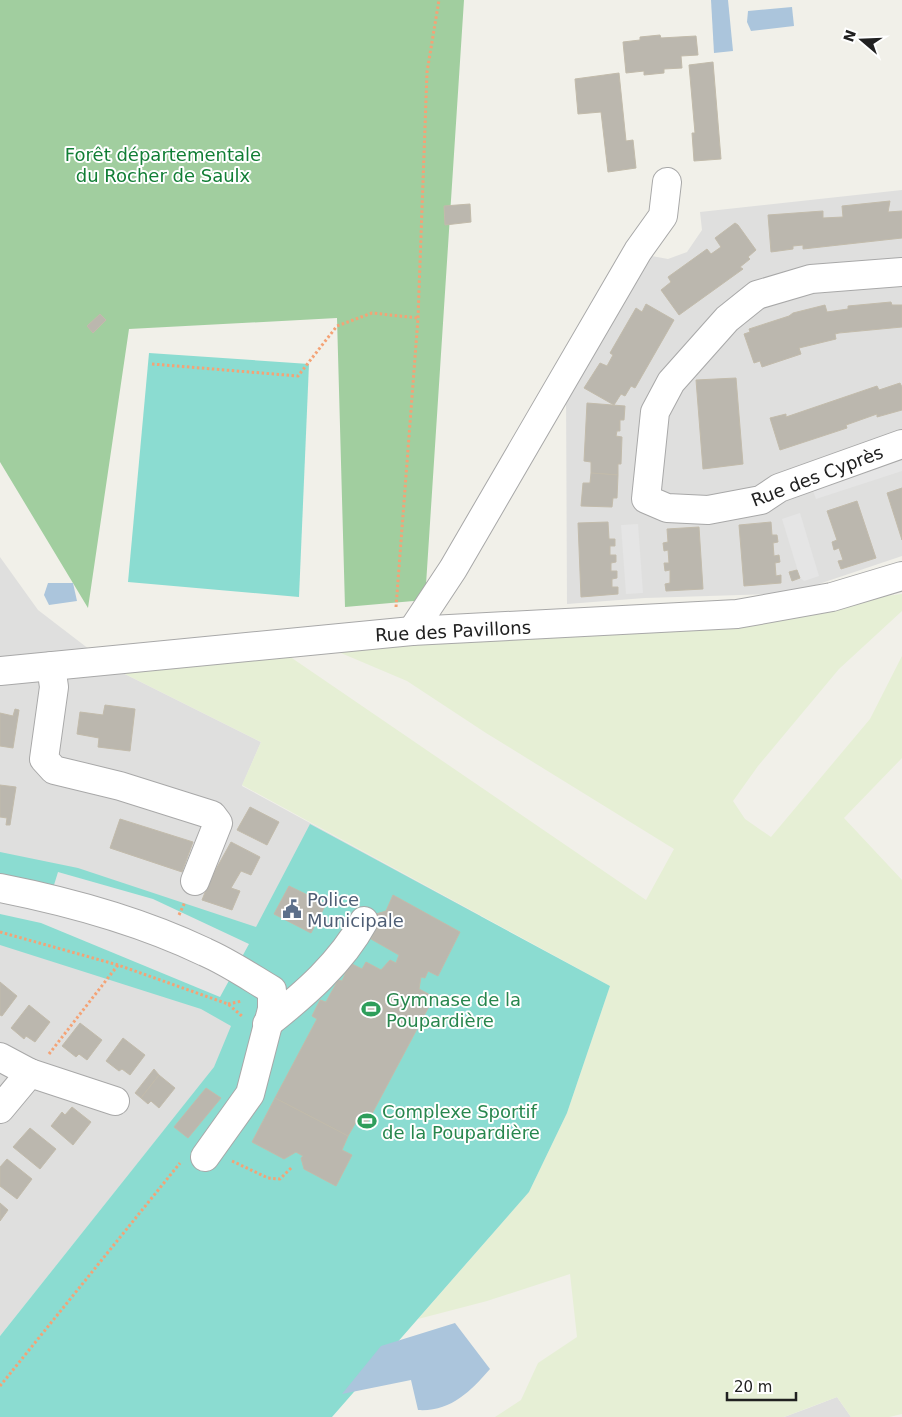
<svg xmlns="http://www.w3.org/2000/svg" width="902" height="1417" viewBox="0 0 902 1417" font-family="'DejaVu Sans',sans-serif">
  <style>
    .residential { fill: #dfdfde }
    .farmland { fill: #e6efd5 }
    .forest { fill: #a1ce9f }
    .pitch { fill: #8bdcd1 }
    .parking { fill: #e5e5e5 }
    .water { fill: #abc5dc }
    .building { fill: #bbb7ae; stroke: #c2bbab }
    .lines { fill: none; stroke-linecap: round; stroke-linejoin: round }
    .minor-casing { stroke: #a8a8a8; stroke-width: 30 }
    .path { stroke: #f4a376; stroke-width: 3; stroke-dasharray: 2.5 2.5; stroke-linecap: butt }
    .minor { stroke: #fff; stroke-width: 28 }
    .labels { text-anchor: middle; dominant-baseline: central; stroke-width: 4; stroke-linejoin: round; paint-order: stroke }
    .park-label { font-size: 18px; fill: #117e35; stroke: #fff }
    .street-label { font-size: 18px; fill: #212121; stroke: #fff }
    .service-label { font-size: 18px; fill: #4e5e75; stroke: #fff; text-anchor: start }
    .leisure-label { font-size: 18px; fill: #27864d; stroke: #fff; text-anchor: start }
  </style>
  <rect width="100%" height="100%" fill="#f1f0e9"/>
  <g class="residential">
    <polygon points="902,190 902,556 807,588 774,594 645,598 567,604 566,389 646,255 668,259 687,252 702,230 700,212"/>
    <polygon points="0,557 38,610 115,669 261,742 242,786 481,916 165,1129 0,1336"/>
    <polygon points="837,1397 851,1417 784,1417 806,1409"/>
  </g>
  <polygon class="farmland" points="902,594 902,611 839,669 758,766 733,801 745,819 771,837 870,719 902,656 902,758 844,818 902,880 902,1414 889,1417 851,1417 837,1397 784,1417 495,1417 521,1400 538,1363 577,1337 570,1274 487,1301 418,1319 529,1192 567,1113 610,986 242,785 261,742 115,669 286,654 646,900 674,849 486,733 407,681 322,645 827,603"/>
  <polygon class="forest" points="0,0 464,0 425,600 345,607 337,318 129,329 88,608 0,462"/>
  <g class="pitch">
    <polygon points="149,353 309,364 299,597 128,582"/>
    <polygon points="310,824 610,986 567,1113 529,1192 332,1417 0,1417 0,1336 214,1067 231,1026 201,1009 0,945 0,852 78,868 256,927"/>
  </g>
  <g class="parking">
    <polygon points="902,453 902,471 816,499 810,483"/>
    <polygon points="800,513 819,576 804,581 800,578 782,519"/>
    <polygon points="638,524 643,593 626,594 621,525"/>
    <polygon points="58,872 153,899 249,944 220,997 41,923 0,914 0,888 50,898"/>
  </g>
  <g class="water">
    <polygon points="711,0 728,0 733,51 714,53"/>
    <polygon points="792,7 794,26 751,31 747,22 748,11"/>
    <polygon points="48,583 73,583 77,601 49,605 44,595"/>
    <path d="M455 1323 490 1369C470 1392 450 1412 418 1410L411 1380 342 1394 381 1346Z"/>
  </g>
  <g class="building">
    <polygon points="660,35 661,38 696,36 698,55 681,56 682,68 664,69 664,73 644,75 644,71 626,73 623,42 640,40 640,37"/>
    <polygon points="713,62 721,159 694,161 692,133 695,133 689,65"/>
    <polygon points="619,73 626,141 633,140 636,168 608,172 601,112 578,114 575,79"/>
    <polygon points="890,201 888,212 902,211 902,238 803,249 803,245 793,246 793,249 771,252 768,215 823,211 823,218 843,217 842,206"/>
    <polygon points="470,204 471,222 445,225 444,206"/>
    <polygon points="735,223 738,225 756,250 748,257 750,259 740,267 743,269 679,315 661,290 671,282 668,277 707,249 711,254 721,247 715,238"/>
    <polygon points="891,302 892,305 902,305 902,327 839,333 835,334 836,339 799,348 801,354 762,367 760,361 754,363 744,334 750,332 749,329 789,316 793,313 825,305 827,312 848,309 848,306"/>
    <polygon points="646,304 674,320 635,388 631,386 625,396 621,394 614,405 584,388 600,363 607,366 613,355 610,353 636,308 642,312"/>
    <polygon points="100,314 106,320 93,333 87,326"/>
    <polygon points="736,378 743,464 703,469 696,380"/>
    <polygon points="900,383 902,387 902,410 877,417 877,414 846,425 847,428 780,450 770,418 786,414 786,417 877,386 879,390"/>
    <polygon points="587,403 625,406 624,420 620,420 620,431 617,431 616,436 622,437 621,464 618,464 618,475 591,473 591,462 584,461"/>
    <polygon points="591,473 618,475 617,498 613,498 612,507 581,506 583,483 590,483"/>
    <polygon points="902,488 902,540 887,493"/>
    <polygon points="857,501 876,558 841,569 838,561 843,560 839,548 834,550 832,542 837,540 827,511"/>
    <polygon points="608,522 609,539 615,539 615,546 610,546 610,555 616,555 616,562 611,563 611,571 617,571 617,578 612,579 612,587 618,587 618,594 581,597 578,523"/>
    <polygon points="771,522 772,535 777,535 778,542 773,543 774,556 779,555 780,562 775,563 776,576 781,575 781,583 744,586 739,525"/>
    <polygon points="699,527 703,589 666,591 665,584 670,583 670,570 665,571 664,563 669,563 668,550 664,551 663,543 668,542 667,529"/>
    <polygon points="797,570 800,578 792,581 789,572"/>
    <polygon points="105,705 135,709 130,751 98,747 99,738 77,734 80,712 103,715"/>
    <polygon points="15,709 19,710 13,748 0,746 0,713 13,716"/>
    <polygon points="0,785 16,787 10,825 6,825 7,818 0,817"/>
    <polygon points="250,807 279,822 267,845 237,830"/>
    <polygon points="120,819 193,842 182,872 110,848"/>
    <polygon points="231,842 260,857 251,875 241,871 231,888 240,891 232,910 202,900 210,880"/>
    <polygon points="289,886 326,904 311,933 274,914"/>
    <polygon points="393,895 460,932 438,976 428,971 425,978 421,977 419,989 434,997 365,1127 356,1122 348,1136 275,1098 317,1019 312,1016 320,1000 326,1002 338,980 342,981 350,963 362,969 366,962 381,970 390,960 396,963 399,955 371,939 379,923 376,914 386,911"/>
    <polygon points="0,982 17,996 2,1016 0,1015"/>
    <polygon points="29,1005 50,1022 35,1042 26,1036 24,1039 11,1028"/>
    <polygon points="80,1023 102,1040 87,1060 79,1054 76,1057 62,1046"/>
    <polygon points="123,1038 145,1055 130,1075 122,1069 119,1071 106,1061"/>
    <polygon points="154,1069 159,1075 141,1098 135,1093"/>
    <polygon points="159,1075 175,1088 159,1108 151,1101 148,1104 141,1098"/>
    <polygon points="206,1088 221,1098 188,1138 174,1127"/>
    <polygon points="275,1098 348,1136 342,1150 352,1155 336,1186 304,1169 301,1158 303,1156 296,1152 284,1159 252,1142"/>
    <polygon points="72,1107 91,1122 73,1145 51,1126 62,1112 65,1115"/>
    <polygon points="30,1128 56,1149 40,1169 13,1147"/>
    <polygon points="7,1159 32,1179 17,1199 0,1186 0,1167"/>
    <polygon points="0,1203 8,1210 0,1221"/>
  </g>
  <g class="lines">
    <g class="minor-casing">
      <g id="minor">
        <polyline points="902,272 811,279 757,295 727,319 671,382 655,412 646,499 667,508 708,510 761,500 779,488 902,444"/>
        <polyline points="412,631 453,569 638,251 663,216 667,182"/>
        <polyline points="51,666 54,687 44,759 54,770 120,786 212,815 218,823 195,881"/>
        <polyline points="0,671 412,631 737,614 832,597 902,576"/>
        <path d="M0 888C71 902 140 921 205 952 228 962 250 977 272 990V1009L250 1094 205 1157"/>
        <path d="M267 1024C305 994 341 963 364 921"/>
        <polyline points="0,1057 30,1073 115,1101"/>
        <polyline points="0,1109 30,1073"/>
      </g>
    </g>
    <g class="path">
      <polyline points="152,364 298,376 337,326 372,313 418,318"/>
      <polyline points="396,607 418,318 427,72 439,0"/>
      <polyline points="179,915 185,902"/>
      <polyline points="0,932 118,965 228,1004 243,1017"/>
      <polyline points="228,1004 242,1001"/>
      <polyline points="49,1054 118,965"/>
      <polyline points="232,1161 268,1178 280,1179 292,1167"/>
      <polyline points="0,1386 180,1163"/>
    </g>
    <use href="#minor" class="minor"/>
  </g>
  <defs>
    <g id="civic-bare" transform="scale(1.5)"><path d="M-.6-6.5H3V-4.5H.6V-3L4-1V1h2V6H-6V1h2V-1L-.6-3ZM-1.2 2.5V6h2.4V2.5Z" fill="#5c6f8a" stroke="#fff" stroke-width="2.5" paint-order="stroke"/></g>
    <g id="stadium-bare" transform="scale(1.5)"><path d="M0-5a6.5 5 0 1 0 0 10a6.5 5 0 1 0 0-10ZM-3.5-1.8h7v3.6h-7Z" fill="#2e9e5b" stroke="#fff" stroke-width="2.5" paint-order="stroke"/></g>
  </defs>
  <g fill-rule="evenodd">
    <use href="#civic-bare" x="292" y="909"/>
    <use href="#stadium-bare" x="371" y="1009"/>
    <use href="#stadium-bare" x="367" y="1121"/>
  </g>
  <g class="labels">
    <g class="park-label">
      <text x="163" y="154">Forêt départementale<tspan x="163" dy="21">du Rocher de Saulx</tspan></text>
    </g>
    <g class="street-label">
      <text transform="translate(817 476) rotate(-21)">Rue des Cyprès</text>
      <text transform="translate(453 631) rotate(-3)">Rue des Pavillons</text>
    </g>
    <g class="service-label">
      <text x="307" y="899">Police<tspan x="307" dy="21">Municipale</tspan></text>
    </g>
    <g class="leisure-label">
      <text x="386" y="999">Gymnase de la<tspan x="386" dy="21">Poupardière</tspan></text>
      <text x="382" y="1111">Complexe Sportif<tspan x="382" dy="21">de la Poupardière</tspan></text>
    </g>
  </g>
  <g transform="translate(862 40) rotate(289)" stroke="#ffffff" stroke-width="4" paint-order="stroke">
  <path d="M0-4L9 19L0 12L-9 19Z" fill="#212121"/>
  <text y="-8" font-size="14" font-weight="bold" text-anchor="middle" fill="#212121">N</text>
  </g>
  <path d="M727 1392v8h69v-8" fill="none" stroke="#212121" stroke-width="2.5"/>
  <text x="734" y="1392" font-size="15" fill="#212121" stroke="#ffffff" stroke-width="4" paint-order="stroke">20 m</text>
</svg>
